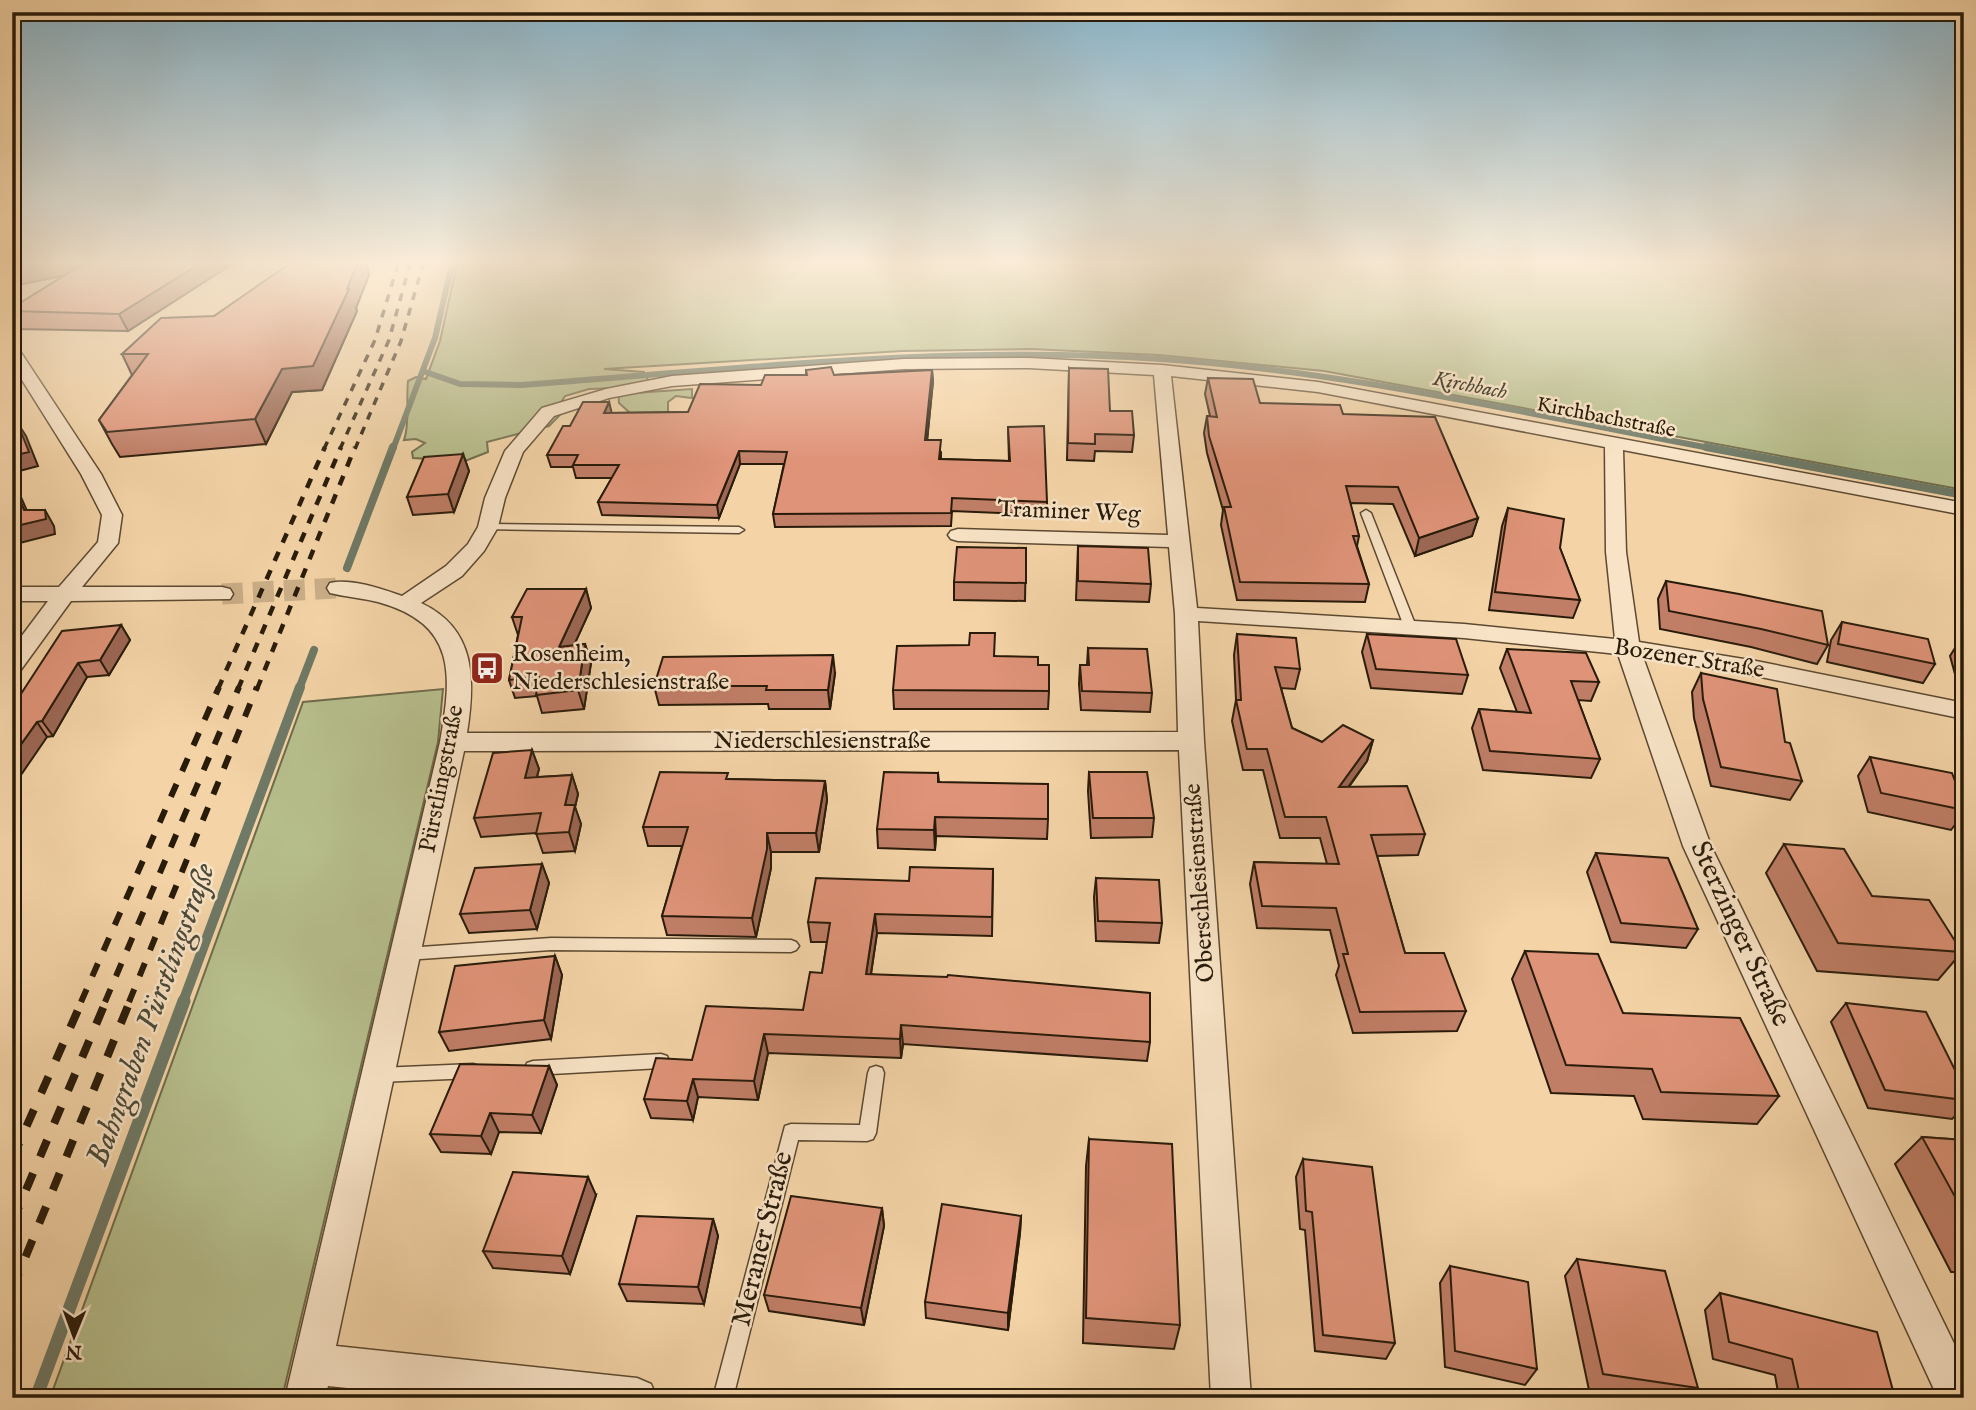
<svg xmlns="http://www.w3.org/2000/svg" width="1976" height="1410" viewBox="0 0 1976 1410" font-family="'IM FELL English',serif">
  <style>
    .green { fill: #b6be8c; stroke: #706c4b; stroke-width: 2 }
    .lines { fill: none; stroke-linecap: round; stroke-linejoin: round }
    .stream-far3 { stroke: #6e7966; stroke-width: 6 }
    .stream-far2 { stroke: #6e7966; stroke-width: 8 }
    .stream-far1 { stroke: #6e7966; stroke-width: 10 }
    .stream { stroke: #6e7966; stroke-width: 13 }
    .minor-tunnel { stroke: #cbaf88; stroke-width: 21; stroke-dasharray: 21 10; stroke-linecap: butt }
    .service-casing { stroke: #5c4931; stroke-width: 3 }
    .minor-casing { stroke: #5c4931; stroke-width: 3 }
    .service { fill: #f8e3c6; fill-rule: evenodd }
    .minor { fill: #f8e3c6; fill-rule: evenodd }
    .rail-far3 { stroke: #291b0a; stroke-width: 3.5; stroke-dasharray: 8 8; stroke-linecap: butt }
    .rail-far2 { stroke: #291b0a; stroke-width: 4.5; stroke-dasharray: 10 10; stroke-linecap: butt }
    .rail-far1 { stroke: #291b0a; stroke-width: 6; stroke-dasharray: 14 14; stroke-linecap: butt }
    .rail { stroke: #291b0a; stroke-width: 8; stroke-dasharray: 18 18; stroke-linecap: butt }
    .wall { fill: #c07e67; stroke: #291b0a; stroke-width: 2 }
    .shaded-wall { fill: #9c6754; stroke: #291b0a; stroke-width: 2 }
    .building { fill: #df9378; stroke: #291b0a; stroke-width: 2 }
    .labels { text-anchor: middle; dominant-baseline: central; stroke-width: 5; stroke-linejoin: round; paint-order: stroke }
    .far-water-label { font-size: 21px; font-style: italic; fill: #4c4a38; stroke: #f8e3c6 }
    .far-street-label { font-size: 21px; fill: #291b0a; stroke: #f8e3c6 }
    .street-label { font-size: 24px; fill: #291b0a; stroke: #f8e3c6 }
    .poi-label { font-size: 24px; fill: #291b0a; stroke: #f8e3c6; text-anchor: start }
    .near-street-label { font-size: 28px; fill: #291b0a; stroke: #f8e3c6 }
    .near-water-label { font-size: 32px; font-style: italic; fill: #4c4a38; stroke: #f8e3c6 }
  </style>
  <rect width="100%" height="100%" fill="#f4d4a7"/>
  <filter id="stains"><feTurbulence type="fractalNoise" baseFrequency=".00286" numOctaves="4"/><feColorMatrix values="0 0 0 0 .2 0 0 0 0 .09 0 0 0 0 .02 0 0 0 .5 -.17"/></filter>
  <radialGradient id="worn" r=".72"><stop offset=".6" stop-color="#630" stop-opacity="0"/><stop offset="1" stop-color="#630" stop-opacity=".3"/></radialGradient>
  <g class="green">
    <path d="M457 264H1964V490L1324 371 1159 355 1031 349 902 351 604 369 644 372 648 380 634 393 692 389V398L676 396 668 402V413H630L619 403 618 388 589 389 565 396 560 404 561 414 549 426 487 442 488 452 465 461 413 458 412 452 425 443 416 439 404 440C410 424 406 400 408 381L416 377 426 379 440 341Z"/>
    <polygon points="443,689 438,742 282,1398 50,1398 303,702"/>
  </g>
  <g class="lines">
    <g class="stream-far3">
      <path d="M423 371 460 384 521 385C734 369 947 345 1161 359 1347 371 1532 415 1715 449"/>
      <polyline points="393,449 435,338 452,264"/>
    </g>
    <g class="stream-far2">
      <polyline points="1706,447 1964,495"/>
      <polyline points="347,568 393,447"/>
      <polyline points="299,689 314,650"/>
    </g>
    <polyline class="stream-far1" points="183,1002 300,687"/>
    <polyline class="stream" points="36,1398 184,1001"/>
    <polyline class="minor-tunnel" points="222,594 338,588"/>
    <g class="service-casing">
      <g id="service">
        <polygon points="1366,510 1371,513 1417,629 1415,631 1407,631 1405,629 1361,513"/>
        <polygon points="488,524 739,527 744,530 739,533 484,529 483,527"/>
        <polygon points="551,938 791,940 796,942 799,946 796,950 791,952 551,950 406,960 401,958 398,954 401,950 406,948"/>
        <polygon points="661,1054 667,1056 669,1061 667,1066 661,1068 533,1075 527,1073 525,1068 527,1063 533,1061"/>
        <polygon points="473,1064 479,1066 481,1071 479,1076 473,1078 379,1082 373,1080 371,1075 373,1070 379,1068"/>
        <polygon points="876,1066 882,1068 884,1073 876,1133 873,1139 867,1141 798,1140 733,1398 713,1398 785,1126 791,1124 860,1125 868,1073 870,1068"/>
      </g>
    </g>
    <g class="minor-casing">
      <g id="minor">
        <polygon points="12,346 18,348 101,474 122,515 118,543 82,587 222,587 230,589 233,594 230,599 71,601 20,671 12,673 12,649 48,601 12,601 12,587 59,587 98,542 102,515 81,474 12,364"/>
        <path d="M1029 358 1162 365 1318 382 1964 503V515L1623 450 1626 552 1639 642 1756 661 1964 703V719L1756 676 1643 657 1711 846 1964 1364V1398H1938L1683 846 1618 654 1464 638 1198 621 1204 741 1251 1398H1211L1179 750 464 751 336 1346 637 1378 651 1384 657 1398H443L328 1386 325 1398H285L440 742C452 674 457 624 378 602 362 598 346 597 330 593L327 588 330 583C352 578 382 589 402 596L446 566 468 544 478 527 485 498 505 451 542 408 606 389 672 376 904 359ZM1029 368 1154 375 1168 535 958 529 951 531 948 535 951 539 958 541 1169 547 1175 614 1178 732 467 733C475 681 477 629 421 603L462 576 484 551 498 527 505 498 523 452 554 416 609 398 672 386 904 369ZM1171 376 1318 392 1605 447 1606 552 1615 639 1464 624 1197 608Z"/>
      </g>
    </g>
    <use href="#service" class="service"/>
    <use href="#minor" class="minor"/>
    <g class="rail-far3">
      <polyline points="324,449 375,340 398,264"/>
      <polyline points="340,449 389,340 410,264"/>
      <polyline points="355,449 401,341 423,264"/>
    </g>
    <g class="rail-far2">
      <polyline points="218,689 325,447"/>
      <polyline points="238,689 341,447"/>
      <polyline points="257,689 355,447"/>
    </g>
    <g class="rail-far1">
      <polyline points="81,1002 219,687"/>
      <polyline points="105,1002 239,687"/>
      <polyline points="129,1002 257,687"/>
    </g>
    <g class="rail">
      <polyline points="12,1159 82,1001"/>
      <polyline points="12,1223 106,1001"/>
      <polyline points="12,1290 130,1001"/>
    </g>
  </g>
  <g class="wall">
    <polygon points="12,264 232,264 128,331 16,329 12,321 12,308 65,275 12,286"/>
    <polygon points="366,264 369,275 356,308 357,311 322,390 292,392 266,444 120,457 112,444 99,420 132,375 122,354 214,316"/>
    <polygon points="1069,368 1134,435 1132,452 1095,451 1094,461 1067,460"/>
    <polygon points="806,370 834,375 932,370 933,381 927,440 941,452 941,459 1009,461 1008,427 1047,502 1047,515 952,511 951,526 775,527 773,514 784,464 740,464 719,518 602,515 598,502 612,478 576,478 573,467 551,467 547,455 570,426 609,402 611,413 688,412 761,385 806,375"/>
    <polygon points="1208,378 1260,403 1343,414 1478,518 1472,536 1415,556 1393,504 1350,503 1359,536 1357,546 1369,584 1365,602 1237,600 1221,525 1223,510 1207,453 1204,433 1207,416 1210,416 1205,394"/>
    <polygon points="463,454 469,471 454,512 413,515 407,497"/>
    <polygon points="1508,508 1560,548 1580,600 1573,618 1489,610 1502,526"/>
    <polygon points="1078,546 1151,584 1149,602 1076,600"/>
    <polygon points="1026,548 1025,601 954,600 954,582"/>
    <polygon points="1666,581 1828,645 1817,664 1751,647 1660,629 1658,599"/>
    <polygon points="586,589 591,608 574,645 585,644 591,663 584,709 542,713 537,696 515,698 509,680 518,635 512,617"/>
    <polygon points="1842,622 1935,664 1923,683 1827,662 1831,640"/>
    <polygon points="121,625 130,640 109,675 87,677 53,736 47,737 15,703"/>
    <polygon points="1237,634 1300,669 1295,689 1281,688 1292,728 1322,742 1373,740 1367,761 1349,787 1425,834 1418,855 1377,856 1405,953 1466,1011 1457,1031 1353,1033 1336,975 1339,966 1330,930 1257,928 1250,884 1254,862 1327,864 1320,838 1280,838 1263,770 1243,770 1232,721 1236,700 1234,655"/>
    <polygon points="1367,634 1468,675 1462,694 1371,688 1362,652"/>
    <polygon points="1962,637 1964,638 1964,687 1958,685 1950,656"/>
    <polygon points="1088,648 1152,693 1150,712 1081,710 1079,684 1080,665 1087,665"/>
    <polygon points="1507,649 1599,682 1591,701 1578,700 1600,759 1591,778 1483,770 1472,728 1479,709 1517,712 1500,668"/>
    <polygon points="994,656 1038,665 1049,691 1048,709 894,709 893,690"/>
    <polygon points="835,673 830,709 769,709 768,704 659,705 654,686"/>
    <polygon points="1701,673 1802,781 1790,800 1711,786 1694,718 1692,692"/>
    <polygon points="532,750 539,769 537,777 572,775 578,794 575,807 581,824 575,851 543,853 536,833 481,837 474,818"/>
    <polygon points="1870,757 1964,805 1964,813 1951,830 1868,812 1858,776"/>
    <polygon points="1089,772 1154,818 1152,837 1091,838 1088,791"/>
    <polygon points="938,773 939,782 1048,819 1047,839 936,836 935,850 878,848 877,829"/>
    <polygon points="729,779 825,781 827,800 819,852 771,852 771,868 756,937 667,935 662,916 682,846 648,846 643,827"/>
    <polygon points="1784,844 1872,896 1962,952 1938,980 1817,971 1766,873"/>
    <polygon points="1596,853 1698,929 1686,948 1611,942 1587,872"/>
    <polygon points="542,864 549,883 537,929 469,933 460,914"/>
    <polygon points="993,869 992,936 877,933 871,974 1150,1042 1147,1061 903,1044 901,1058 768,1053 758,1100 698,1097 693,1120 651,1118 644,1099 692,1060 803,1010 822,973 827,942 811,942 808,922 909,881"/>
    <polygon points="1096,878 1162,923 1159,943 1096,941 1094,897"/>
    <polygon points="1525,951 1623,1013 1779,1096 1757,1124 1643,1119 1634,1096 1551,1093 1512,979"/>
    <polygon points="555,956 562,975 551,1039 449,1051 439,1032"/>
    <polygon points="1846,1003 1964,1088 1964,1107 1952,1119 1868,1108 1831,1022"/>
    <polygon points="549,1066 557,1085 541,1133 499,1132 491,1154 441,1152 430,1134"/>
    <polygon points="1922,1137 1964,1140 1964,1272 1951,1272 1895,1164"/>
    <polygon points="1089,1139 1180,1325 1174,1349 1083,1343 1086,1166"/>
    <polygon points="1303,1159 1395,1343 1386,1359 1315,1351 1305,1230 1300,1229 1296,1177"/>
    <polygon points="596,1195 570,1274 493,1268 483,1251"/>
    <polygon points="882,1208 884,1226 864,1325 769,1311 764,1295"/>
    <polygon points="1021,1216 1020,1233 1008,1330 926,1318 925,1302"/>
    <polygon points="713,1219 718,1236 704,1304 627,1301 619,1284"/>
    <polygon points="1577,1259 1698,1388 1688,1398 1642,1398 1589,1390 1565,1276"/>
    <polygon points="1450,1266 1537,1369 1525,1385 1445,1367 1440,1283"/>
    <polygon points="1720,1293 1895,1398 1779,1398 1775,1375 1713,1359 1705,1310"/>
  </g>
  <g class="shaded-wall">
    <polygon points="30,264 115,264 116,265 12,286 12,267"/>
    <polygon points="199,264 232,264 128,331 119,314"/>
    <polygon points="357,264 366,264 369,275 356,308 357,311 322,390 292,392 266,444 255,419 282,369 347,289"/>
    <polygon points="932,370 933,381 926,452 925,440"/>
    <polygon points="609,402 612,414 604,413"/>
    <polygon points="17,422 26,436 38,466 12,473 12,456"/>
    <polygon points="739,451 740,464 719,518 717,505"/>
    <polygon points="463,454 469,471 454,512 448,494"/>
    <polygon points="12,477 32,522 45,510 54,526 55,534 12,545 12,527 24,510 12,483"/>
    <polygon points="1478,518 1472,536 1415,556 1419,538"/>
    <polygon points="586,589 591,608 565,665 559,647"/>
    <polygon points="121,625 130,640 109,675 100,660"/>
    <polygon points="585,644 591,663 584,709 578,690"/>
    <polygon points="833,655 835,673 830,709 828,690"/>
    <polygon points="78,663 87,677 53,736 42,721"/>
    <polygon points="37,722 47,737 12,788 12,757"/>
    <polygon points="1373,740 1367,761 1333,808 1339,787"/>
    <polygon points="532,750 539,769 531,797 525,778"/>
    <polygon points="572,775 578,794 575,807 581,824 575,851 569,832 565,805"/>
    <polygon points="825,781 827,800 819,852 816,833"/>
    <polygon points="935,817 936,836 935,850 934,830"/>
    <polygon points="767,833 771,852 771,868 756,937 752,918"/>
    <polygon points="542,864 549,883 537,929 530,910"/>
    <polygon points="875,914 877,933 868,993 866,974"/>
    <polygon points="555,956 562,975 551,1039 544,1020"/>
    <polygon points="901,1025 903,1044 901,1058 900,1039"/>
    <polygon points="764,1034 768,1053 758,1100 754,1081"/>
    <polygon points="549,1066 557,1085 541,1133 532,1115"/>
    <polygon points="693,1079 698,1097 693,1120 687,1101"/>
    <polygon points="490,1113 499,1132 491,1154 481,1136"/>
    <polygon points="588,1177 596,1195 570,1274 562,1256"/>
    <polygon points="882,1208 884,1226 864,1325 861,1308"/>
    <polygon points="1021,1216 1020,1233 1008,1330 1008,1313"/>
    <polygon points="713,1219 718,1236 704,1304 698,1287"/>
  </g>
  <g class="building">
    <polygon points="12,264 30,264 12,267"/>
    <polygon points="83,264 199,264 119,314 12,311 12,308"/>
    <polygon points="289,264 357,264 347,289 349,289 313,366 282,369 255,419 107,432 99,420 148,354 122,354 161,318 214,316"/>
    <polygon points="831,367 834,375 932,370 925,440 941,440 939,459 1010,461 1008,427 1044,426 1047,502 952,498 951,513 773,514 787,452 739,451 717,505 598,502 619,465 573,465 578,455 547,455 563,426 570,426 583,402 609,402 604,413 688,412 700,384 761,385 765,375 807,375 806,370"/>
    <polygon points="1069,368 1108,369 1110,411 1132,411 1134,435 1095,434 1095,444 1068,443"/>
    <polygon points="1208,378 1253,379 1260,403 1340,405 1343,414 1435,417 1478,518 1419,538 1398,487 1346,486 1359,536 1353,536 1369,584 1240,582 1224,507 1231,507 1209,436 1207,416 1217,417"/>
    <polygon points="12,415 17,422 29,452 12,456"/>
    <polygon points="463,454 448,494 407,497 424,457"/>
    <polygon points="12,483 24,510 45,510 46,519 12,527"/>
    <polygon points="1508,508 1564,519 1560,548 1580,600 1495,592"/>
    <polygon points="1078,546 1148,548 1151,584 1078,581"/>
    <polygon points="957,547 1026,548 1026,583 954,582"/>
    <polygon points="1666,581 1739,594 1822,611 1828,645 1761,629 1669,611"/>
    <polygon points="527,589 586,589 559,647 585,644 578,690 536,695 539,677 509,680 522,617 512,617"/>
    <polygon points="1842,622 1928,639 1935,664 1838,644"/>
    <polygon points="121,625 100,660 78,663 42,721 37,722 12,757 12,703 15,703 62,631"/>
    <polygon points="970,633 995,633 994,656 1038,657 1038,665 1049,665 1049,691 893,690 897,646 969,645"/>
    <polygon points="1237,634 1296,638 1300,669 1275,667 1292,728 1322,742 1343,725 1373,740 1339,787 1407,786 1425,834 1371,835 1405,953 1444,953 1466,1011 1360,1012 1343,954 1348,954 1336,908 1262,906 1254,862 1339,864 1326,817 1285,817 1267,749 1247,749 1236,700 1241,700"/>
    <polygon points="1367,634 1456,639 1468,675 1376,669"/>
    <polygon points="1088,648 1147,649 1152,693 1082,691 1080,665 1089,665"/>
    <polygon points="1507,649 1586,653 1599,682 1571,681 1600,759 1490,751 1479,709 1531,713"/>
    <polygon points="833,655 828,690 766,690 767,686 654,686 663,657"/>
    <polygon points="1701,673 1777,689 1785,742 1790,743 1802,781 1721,767 1703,699"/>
    <polygon points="532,750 525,778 572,775 565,805 575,805 569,832 536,834 541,813 474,818 493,753"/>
    <polygon points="1870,757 1952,773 1964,805 1964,810 1881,793"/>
    <polygon points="660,772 728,773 726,779 825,781 816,833 767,833 767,849 752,918 662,916 688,827 643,827"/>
    <polygon points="884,772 938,773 938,782 1048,784 1048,819 935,817 934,830 877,829"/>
    <polygon points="1089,772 1147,772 1154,818 1093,818"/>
    <polygon points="1784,844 1844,849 1872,896 1929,900 1962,952 1838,943"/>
    <polygon points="1596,853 1668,858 1698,929 1621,923"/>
    <polygon points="542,864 530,910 460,914 475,868"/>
    <polygon points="910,867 993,869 992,917 875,914 866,974 947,977 948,975 1150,993 1150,1042 901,1025 900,1039 764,1034 754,1081 693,1079 687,1101 644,1099 656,1058 692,1060 706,1006 803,1010 810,972 822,973 830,923 808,922 816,878 909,881"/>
    <polygon points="1096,878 1159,880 1162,923 1098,921"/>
    <polygon points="1525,951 1598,954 1623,1013 1740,1018 1779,1096 1661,1092 1652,1069 1566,1065"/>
    <polygon points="555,956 544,1020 439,1032 455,966"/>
    <polygon points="1846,1003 1926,1012 1964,1088 1964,1100 1885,1090"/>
    <polygon points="460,1064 549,1066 532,1115 490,1113 481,1136 430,1134"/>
    <polygon points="1922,1137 1964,1140 1964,1213"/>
    <polygon points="1089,1139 1172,1144 1180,1325 1086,1318"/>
    <polygon points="1303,1159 1372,1167 1395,1343 1323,1335 1312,1212 1306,1211"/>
    <polygon points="513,1172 588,1177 562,1256 483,1251"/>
    <polygon points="791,1196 882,1208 861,1308 764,1295"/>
    <polygon points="942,1204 1021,1216 1008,1313 925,1302"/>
    <polygon points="637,1216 713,1219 698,1287 619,1284"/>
    <polygon points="1577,1259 1665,1271 1698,1388 1603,1374"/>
    <polygon points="1450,1266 1528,1282 1537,1369 1455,1351"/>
    <polygon points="1720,1293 1877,1332 1895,1398 1825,1398 1799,1391 1792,1359 1729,1342"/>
  </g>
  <linearGradient id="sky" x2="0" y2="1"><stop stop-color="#89b6cd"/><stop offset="0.57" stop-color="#faecd7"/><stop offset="1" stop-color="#faecd7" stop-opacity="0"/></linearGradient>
  <rect width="1976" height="461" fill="url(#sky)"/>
  <defs>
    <g id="bus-square" transform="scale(1.75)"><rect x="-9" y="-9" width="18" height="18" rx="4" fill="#8f2418" stroke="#f8e3c6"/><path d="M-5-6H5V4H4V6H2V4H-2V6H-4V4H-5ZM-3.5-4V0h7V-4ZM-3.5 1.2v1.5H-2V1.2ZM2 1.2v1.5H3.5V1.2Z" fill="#fff"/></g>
  </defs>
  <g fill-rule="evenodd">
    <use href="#bus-square" x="487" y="668"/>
  </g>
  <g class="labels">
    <g class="far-water-label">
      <text transform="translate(1470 386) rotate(11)">Kirchbach</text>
    </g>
    <g class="far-street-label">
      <text transform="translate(1606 418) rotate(11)">Kirchbachstraße</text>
    </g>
    <g class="street-label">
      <text transform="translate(1069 512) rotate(2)">Traminer Weg</text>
      <text transform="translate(1689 659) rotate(9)">Bozener Straße</text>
      <text x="822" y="741">Niederschlesienstraße</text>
      <text transform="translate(442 779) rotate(-79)">Pürstlingstraße</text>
      <text transform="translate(1200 883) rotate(-94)">Oberschlesienstraße</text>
    </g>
    <g class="poi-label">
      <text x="512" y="654">Rosenheim,<tspan x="512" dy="28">Niederschlesienstraße</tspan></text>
    </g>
    <g class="near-street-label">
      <text transform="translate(1740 934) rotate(65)">Sterzinger Straße</text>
      <text transform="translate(763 1239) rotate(-76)">Meraner Straße</text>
    </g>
    <g class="near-water-label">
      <text transform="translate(152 1015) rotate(-70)">Bahngraben Pürstlingstraße</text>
    </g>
  </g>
  <rect width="1976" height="1410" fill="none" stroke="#f4d4a7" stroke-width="42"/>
  <rect x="14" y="14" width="1948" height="1382" fill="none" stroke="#291b0a" stroke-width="3.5"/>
  <rect x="21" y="21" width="1934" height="1368" fill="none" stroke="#291b0a" stroke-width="2"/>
  <g transform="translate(74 1336) rotate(181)" stroke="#f8e3c6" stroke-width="5" paint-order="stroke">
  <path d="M0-5L12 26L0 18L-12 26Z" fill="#291b0a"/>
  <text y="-10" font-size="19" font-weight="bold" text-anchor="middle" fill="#291b0a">N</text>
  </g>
  <rect width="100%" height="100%" filter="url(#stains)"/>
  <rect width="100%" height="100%" fill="url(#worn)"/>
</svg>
